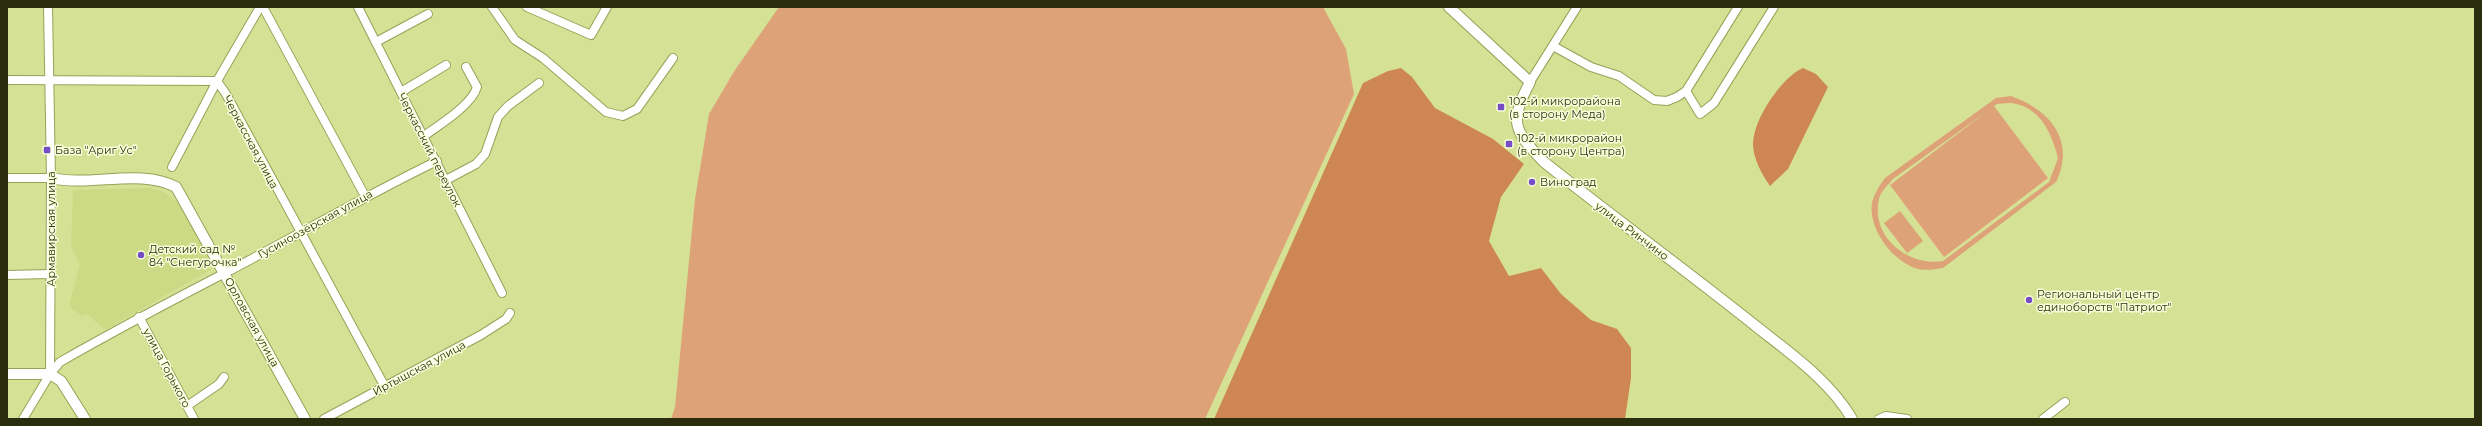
<svg xmlns="http://www.w3.org/2000/svg" width="2482" height="426" viewBox="0 0 2482 426" font-family="Montserrat,sans-serif">
  <style>
    .built { fill: #cdda85 }
    .green { fill: #dea278; fill-rule: evenodd }
    .forest { fill: #ce8752 }
    .lines { fill: none; stroke-linecap: round; stroke-linejoin: round }
    .minor-casing { stroke: #97a258; stroke-width: 10 }
    .tertiary-casing { stroke: #97a258; stroke-width: 12 }
    .minor { stroke: #fff; stroke-width: 8 }
    .tertiary { stroke: #fff; stroke-width: 10 }
    .poi-dot { fill: #774dc6; stroke: #f8ffd9; stroke-width: 1.5 }
    .labels { text-anchor: middle; dominant-baseline: central; stroke-width: 3; stroke-linejoin: round; paint-order: stroke }
    .poi-label { font-size: 11px; fill: #2a2e0f; stroke: #f8ffd9; text-anchor: start }
    .street-label { font-size: 11px; fill: #2a2e0f; stroke: #f8ffd9 }
  </style>
  <rect width="100%" height="100%" fill="#d5e295"/>
  <polygon class="built" points="149,188 164,192 180,205 212,262 210,270 105,330 87,314 82,316 69,306 80,264 71,247 73,190"/>
  <g class="green">
    <polygon points="779,7 1323,7 1346,49 1354,94 1205,419 671,419 675,407 695,199 709,114 735,70"/>
    <path d="M2011 96C2050 110 2076 140 2056 182L1943 268C1935 269 1927 271 1918 269 1893 262 1868 229 1872 203 1874 194 1880 185 1885 178L1996 98ZM1997 104C2002 104 2010 102 2016 104 2041 109 2052 135 2058 158L2049 182 1943 261C1909 267 1870 237 1879 199 1881 191 1888 185 1893 179L1989 110 1890 185 1944 257 2048 178 1994 106Z"/>
    <polygon points="1900,211 1923,241 1907,253 1884,223"/>
  </g>
  <g class="forest">
    <polygon points="1401,68 1412,77 1435,108 1493,139 1524,164 1501,197 1489,241 1509,276 1541,268 1561,294 1591,320 1617,329 1631,348 1631,378 1625,419 1214,419 1363,83 1388,71"/>
    <path d="M1803 68 1816 74 1828 87 1788 169 1770 186C1762 175 1753 158 1753 144 1753 119 1782 77 1803 68Z"/>
  </g>
  <g class="lines">
    <g class="minor-casing">
      <g id="minor">
        <polyline points="263,7 365,196"/>
        <polyline points="358,7 502,293"/>
        <polyline points="492,7 515,40 543,58 606,112 623,116 637,109 673,58"/>
        <polyline points="527,7 591,35 607,7"/>
        <polyline points="376,42 428,14"/>
        <polyline points="1553,46 1591,67 1619,76 1654,100 1667,101 1677,97 1686,91 1738,7"/>
        <polyline points="7,80 217,81 226,94 385,387"/>
        <polyline points="1530,82 1577,7"/>
        <polyline points="1686,91 1700,114 1714,103 1774,7"/>
        <polyline points="401,92 446,65"/>
        <path d="M424 136C439 125 472 105 477 87L466 67"/>
        <polyline points="172,167 217,81 260,7"/>
        <polyline points="7,178 51,178"/>
        <polyline points="446,180 476,164 485,154 498,117 508,106 539,83"/>
        <polyline points="7,275 50,274"/>
        <polyline points="139,317 194,419"/>
        <path d="M50 374 60 362C114 331 169 302 225 273 296 236 365 196 437 161"/>
        <polyline points="187,406 219,384 224,377"/>
        <polyline points="23,419 50,374 51,178 48,7"/>
        <polyline points="324,419 481,335 506,319 510,313"/>
        <polyline points="1879,419 1886,416 1907,419"/>
        <polyline points="2043,419 2065,402"/>
      </g>
    </g>
    <g class="tertiary-casing">
      <g id="tertiary">
        <path d="M1449 7 1530 82C1509 122 1513 130 1544 162 1614 218 1687 271 1757 327 1791 354 1831 382 1852 419"/>
        <path d="M51 178C91 187 140 168 176 187L305 419"/>
        <polyline points="7,374 50,374 61,381 85,419"/>
      </g>
    </g>
    <use href="#minor" class="minor"/>
    <use href="#tertiary" class="tertiary"/>
  </g>
  <g class="poi-dot">
    <rect x="1497" y="103" width="8" height="8" rx="2"/>
    <rect x="1505" y="140" width="8" height="8" rx="2"/>
    <rect x="43" y="146" width="8" height="8" rx="2"/>
    <circle cx="1532" cy="182" r="4"/>
    <circle cx="141" cy="255" r="4"/>
    <circle cx="2029" cy="300" r="4"/>
  </g>
  <g class="labels">
    <g class="poi-label">
      <text x="1509" y="101">102-й микрорайона<tspan x="1509" dy="13">(в сторону Меда)</tspan></text>
      <text x="1517" y="138">102-й микрорайон<tspan x="1517" dy="13">(в сторону Центра)</tspan></text>
      <text x="55" y="150">База "Ариг Ус"</text>
      <text x="1540" y="182">Виноград</text>
      <text x="149" y="249">Детский сад №<tspan x="149" dy="13">84 "Снегурочка"</tspan></text>
      <text x="2037" y="294">Региональный центр<tspan x="2037" dy="13">единоборств "Патриот"</tspan></text>
    </g>
    <g class="street-label">
      <text transform="translate(251 142) rotate(62)">Черкасская улица</text>
      <text transform="translate(430 150) rotate(63)">Черкасский переулок</text>
      <text transform="translate(315 224) rotate(-29)">Гусиноозёрская улица</text>
      <text transform="translate(51 229) rotate(-90)">Армавирская улица</text>
      <text transform="translate(1632 231) rotate(37)">улица Ринчино</text>
      <text transform="translate(252 322) rotate(61)">Орловская улица</text>
      <text transform="translate(167 368) rotate(62)">улица Горького</text>
      <text transform="translate(419 368) rotate(-28)">Иртышская улица</text>
    </g>
  </g>
  <rect width="2482" height="426" fill="none" stroke="#2a2e0f" stroke-width="16"/>
</svg>
